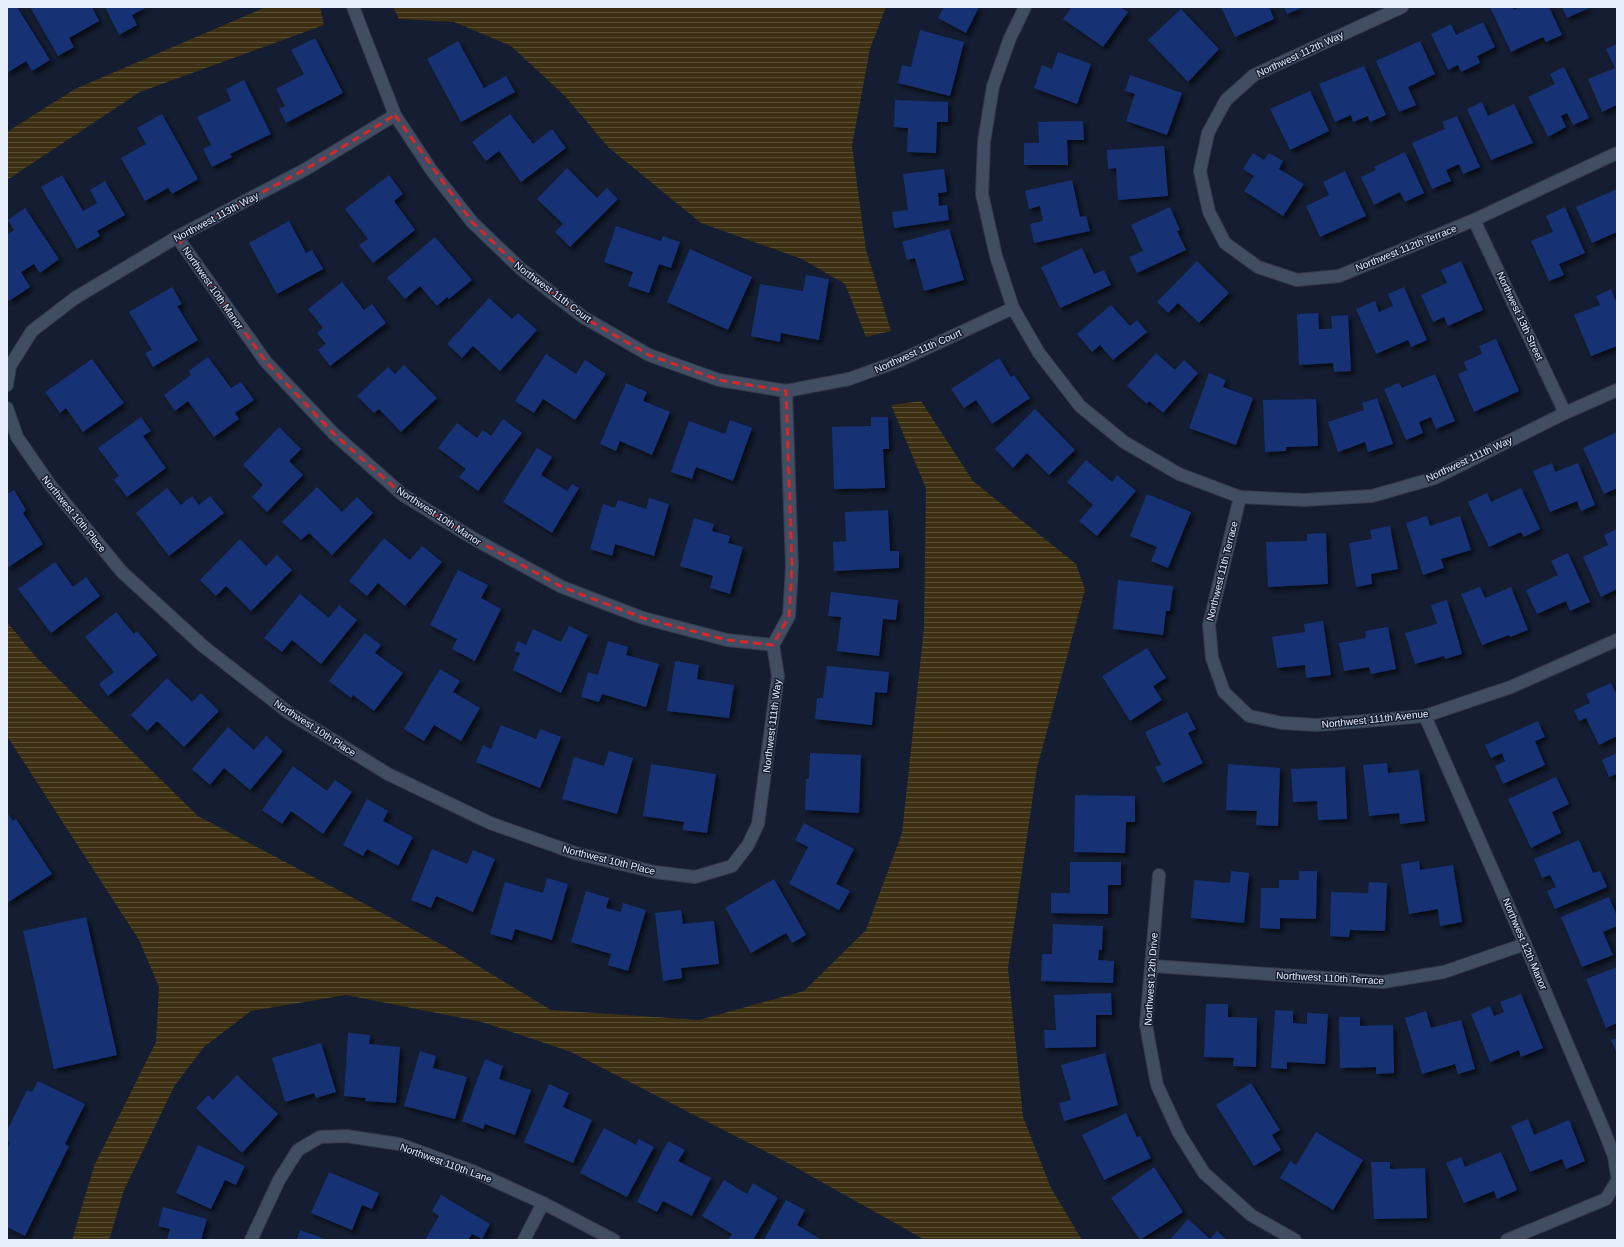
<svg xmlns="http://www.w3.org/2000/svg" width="1624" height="1247" viewBox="0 0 1624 1247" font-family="Helvetica,sans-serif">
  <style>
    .water { fill: url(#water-rules) }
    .building { fill: #153275; filter: url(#shadow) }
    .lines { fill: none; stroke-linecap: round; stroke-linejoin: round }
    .street-casing { stroke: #343a4a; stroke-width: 14 }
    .street { stroke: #414d63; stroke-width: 12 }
    .marked { fill: none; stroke: #d62828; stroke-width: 3; stroke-dasharray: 8 5; stroke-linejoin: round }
    .labels { text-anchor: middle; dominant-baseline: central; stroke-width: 3; stroke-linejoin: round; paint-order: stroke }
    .street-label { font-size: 10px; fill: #e7eefc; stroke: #141d31 }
  </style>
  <defs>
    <pattern id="water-rules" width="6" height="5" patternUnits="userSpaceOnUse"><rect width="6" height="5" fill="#3c2f12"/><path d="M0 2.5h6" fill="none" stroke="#584d35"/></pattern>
    <filter id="shadow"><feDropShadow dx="3.5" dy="3.5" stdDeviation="2" flood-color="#0009"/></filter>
  </defs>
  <rect width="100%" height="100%" fill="#141d31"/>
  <g class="water">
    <polygon points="266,7 320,7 324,25 140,92 7,180 7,132 75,89"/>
    <polygon points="393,7 886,7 870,49 852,146 866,250 891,331 866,337 845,284 802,259 701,223 608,147 565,96 511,46 454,22 399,19"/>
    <polygon points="921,401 973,481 1076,564 1085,590 1037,768 1008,968 1023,1117 1051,1188 1082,1240 925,1240 786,1162 571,1052 482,1022 346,995 251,1011 204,1047 175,1085 124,1190 109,1240 72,1240 94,1166 156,1042 159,987 139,940 7,736 7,622 36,657 198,816 450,949 551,1010 699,1020 804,991 866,930 902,833 924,628 926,488 891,405"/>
  </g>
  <g class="building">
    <polygon points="7,7 17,7 50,60 32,71 26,61 7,73"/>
    <polygon points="30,7 92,7 99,21 69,38 74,47 58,56"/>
    <polygon points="105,7 147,7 132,15 137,25 119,35"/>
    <polygon points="944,7 979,7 966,33 938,18"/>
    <polygon points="1072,7 1120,7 1128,12 1103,47 1063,19"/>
    <polygon points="1221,7 1269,7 1274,19 1235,37"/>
    <polygon points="1284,7 1303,7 1287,14"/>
    <polygon points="1490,7 1512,7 1514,10 1521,7 1549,7 1562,35 1546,42 1543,37 1511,52"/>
    <polygon points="1562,7 1591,7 1567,18"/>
    <polygon points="1181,9 1219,49 1188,82 1148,40"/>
    <polygon points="1483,22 1495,47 1477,56 1480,63 1461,72 1458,65 1448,70 1431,34 1451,24 1456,35"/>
    <polygon points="920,30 964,42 950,96 898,83 902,65 911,67"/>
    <polygon points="315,38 343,93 286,123 279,109 285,106 276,89 304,74 291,50"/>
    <polygon points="458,41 484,88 506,76 515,92 461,122 427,59"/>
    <polygon points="1420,41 1435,74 1408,87 1416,105 1399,112 1376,61"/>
    <polygon points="1617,44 1617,105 1602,112 1588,79 1615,68 1606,49"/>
    <polygon points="1058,52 1091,64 1077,104 1034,88 1042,65 1052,69"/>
    <polygon points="1364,66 1386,115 1370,122 1368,116 1353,122 1351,115 1335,122 1319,84"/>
    <polygon points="1564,67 1589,118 1573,125 1567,113 1561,116 1566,127 1548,137 1528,97 1555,84 1550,74"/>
    <polygon points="1130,75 1182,93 1167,135 1126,121 1135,94 1125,91"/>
    <polygon points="244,80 271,134 230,154 232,157 212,167 203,149 211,145 197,117 231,101 226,89"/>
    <polygon points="1310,91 1329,131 1290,150 1270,109"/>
    <polygon points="895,100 948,102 948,122 937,122 936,153 907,152 908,128 894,127"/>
    <polygon points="1482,102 1488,116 1514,104 1533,143 1491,160 1467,109"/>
    <polygon points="162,114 198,179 172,194 168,188 145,201 121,158 146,144 137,128"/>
    <polygon points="510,114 533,144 552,129 566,148 521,182 499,151 486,161 472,142"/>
    <polygon points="1457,116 1480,167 1463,174 1459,164 1446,170 1451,181 1432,189 1412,143 1445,129 1442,122"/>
    <polygon points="1083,121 1084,140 1067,140 1068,165 1024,165 1024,143 1039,143 1038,122"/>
    <polygon points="1164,146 1168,196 1118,200 1116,168 1108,169 1107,150"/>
    <polygon points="1405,152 1424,193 1405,202 1400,192 1374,205 1361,177 1376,170 1374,167"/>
    <polygon points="1253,153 1264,160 1269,153 1283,161 1279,169 1304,184 1283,216 1244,191 1254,176 1243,169"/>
    <polygon points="567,168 597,198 607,188 618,199 570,247 555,232 563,224 537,199"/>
    <polygon points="944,169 947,192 938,193 939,206 947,205 949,220 894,228 892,212 908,210 903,174"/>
    <polygon points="1345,171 1366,216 1320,237 1306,206 1329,195 1323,182"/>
    <polygon points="62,175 83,211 97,203 90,190 105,181 125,215 97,231 100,236 77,249 41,187"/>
    <polygon points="389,175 403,194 394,201 415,230 373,263 359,245 368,239 345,209"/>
    <polygon points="1072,180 1080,217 1086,216 1090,231 1034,243 1030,224 1043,221 1040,206 1029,209 1025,191"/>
    <polygon points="1617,189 1617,232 1592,243 1576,207"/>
    <polygon points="1170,207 1180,230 1177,231 1186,250 1137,273 1129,257 1143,251 1131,225"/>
    <polygon points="1565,207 1585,253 1559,264 1564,275 1549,281 1531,241 1553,232 1546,216"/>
    <polygon points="25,208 59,259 40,273 34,264 21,272 30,287 9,301 7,297 7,235 14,230 8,220"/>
    <polygon points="289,221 306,253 312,250 323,269 277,294 249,243"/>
    <polygon points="616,226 661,241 663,236 680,242 671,268 659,264 649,293 628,286 633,272 604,262"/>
    <polygon points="949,229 964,280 924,291 915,258 907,260 902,242"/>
    <polygon points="435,237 472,280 449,299 447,297 437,306 420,286 405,299 387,278"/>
    <polygon points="1082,248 1094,274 1104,270 1111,285 1060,308 1041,267"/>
    <polygon points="690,249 752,277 728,330 667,302"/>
    <polygon points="1197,261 1229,293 1199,323 1178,303 1168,313 1157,302"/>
    <polygon points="1461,261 1483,310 1448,326 1444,317 1433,322 1421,295 1447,283 1441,270"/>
    <polygon points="806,275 829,279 819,340 781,333 780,342 751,336 760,284 803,291"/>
    <polygon points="342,282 364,310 372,304 386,323 330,366 318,350 326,344 317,333 323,328 308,309"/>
    <polygon points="172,287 182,304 177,306 198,340 153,367 145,353 152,350 129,312"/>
    <polygon points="1404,287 1427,340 1411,347 1408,340 1376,354 1356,309 1375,301 1379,312 1393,306 1388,294"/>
    <polygon points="1611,289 1617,304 1617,346 1591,356 1574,315 1600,305 1596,296"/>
    <polygon points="489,298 512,319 518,313 537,330 500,371 473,346 462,358 447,344"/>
    <polygon points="1111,305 1130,326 1137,320 1147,332 1113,360 1100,345 1092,352 1077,334"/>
    <polygon points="1318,313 1319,329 1332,329 1331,316 1348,315 1351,371 1334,372 1333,363 1299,365 1297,314"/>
    <polygon points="1496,339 1519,391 1474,412 1458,374 1467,370 1464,362 1482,354 1479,346"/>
    <polygon points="1156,353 1175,370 1184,360 1198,373 1163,413 1149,401 1147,404 1127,386"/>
    <polygon points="546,354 576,374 585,360 606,374 575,420 543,399 534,413 515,401"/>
    <polygon points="208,357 231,388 241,382 254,400 235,413 239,419 214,437 188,401 175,411 164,395 191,375 189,371"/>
    <polygon points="999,358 1011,377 1014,375 1030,398 992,424 976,400 964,408 951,389"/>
    <polygon points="92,359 124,403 83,432 66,408 60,413 45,392"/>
    <polygon points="404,365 437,398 401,432 379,409 374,413 357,396 388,367 395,374"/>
    <polygon points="1209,373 1226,380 1223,387 1253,398 1236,445 1189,428"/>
    <polygon points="1435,374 1455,421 1436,429 1431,417 1419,422 1423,433 1406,440 1384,389 1399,383 1402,388"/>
    <polygon points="626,383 647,392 643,401 670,412 652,455 620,441 616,451 600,444"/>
    <polygon points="1377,398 1393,444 1368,452 1365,442 1338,452 1328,422 1364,410 1362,403"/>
    <polygon points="1316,399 1318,446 1286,447 1286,451 1265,452 1263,400"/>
    <polygon points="1035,409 1075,450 1049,475 1027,453 1013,468 995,449"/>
    <polygon points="141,417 151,431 143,436 166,468 127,497 114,480 119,476 98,448"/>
    <polygon points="871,417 888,417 889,449 883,449 885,488 834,489 832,427 871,426"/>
    <polygon points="503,419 522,433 478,491 459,477 466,469 438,448 457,423 477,438 483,430 491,436"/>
    <polygon points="730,420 752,428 733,481 696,467 692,479 671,472 689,421 725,434"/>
    <polygon points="279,427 301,449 289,461 303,475 267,512 252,497 263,485 243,465"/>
    <polygon points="1617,432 1617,488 1604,494 1583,448"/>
    <polygon points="537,448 552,457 541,475 567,491 572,484 579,488 552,533 503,502"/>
    <polygon points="1086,460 1112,482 1117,475 1136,491 1097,536 1079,521 1093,505 1067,482"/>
    <polygon points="1552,463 1555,472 1578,463 1595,505 1581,511 1577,501 1550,512 1533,471"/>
    <polygon points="317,487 342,512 357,497 373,513 332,555 309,533 301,540 282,522"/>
    <polygon points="167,488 181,505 192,496 199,505 210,496 224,513 169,556 136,513"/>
    <polygon points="1521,488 1540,529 1524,537 1521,532 1489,547 1468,502 1487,493 1491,502"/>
    <polygon points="14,490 26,510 23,513 43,544 7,568 7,494"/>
    <polygon points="1147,494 1191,512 1168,568 1151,561 1157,547 1130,536"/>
    <polygon points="649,498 669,504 654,556 615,544 612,556 590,549 603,504 615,508 618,500 646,509"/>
    <polygon points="888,510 890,551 899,551 899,568 834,571 833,542 846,541 845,512"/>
    <polygon points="1427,516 1430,526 1460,516 1471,550 1441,559 1444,568 1423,575 1406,523"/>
    <polygon points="694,518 714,524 712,531 730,536 728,543 743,547 730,594 710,588 713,576 680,566"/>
    <polygon points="1390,526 1398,569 1371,574 1372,584 1356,587 1349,543 1372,539 1370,530"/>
    <polygon points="1617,529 1617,589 1601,597 1583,557 1608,545 1604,535"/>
    <polygon points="1326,533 1328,584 1268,587 1266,542 1307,541 1307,534"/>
    <polygon points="384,538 410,560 422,546 442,562 405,606 378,583 367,596 349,581"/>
    <polygon points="240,539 266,566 277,555 292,570 251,611 226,586 216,596 200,580"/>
    <polygon points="1568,553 1590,602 1570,611 1566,601 1537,614 1526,590 1558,575 1551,561"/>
    <polygon points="55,562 73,587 86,577 100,596 51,633 18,589"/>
    <polygon points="458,570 488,585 481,598 501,609 475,661 452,649 457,639 430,625"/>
    <polygon points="1118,580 1173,586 1170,611 1166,611 1163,635 1113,629"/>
    <polygon points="1480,587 1485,598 1511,587 1528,630 1510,637 1509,635 1482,645 1461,594"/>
    <polygon points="831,592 898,600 896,620 883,619 879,656 837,651 841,617 828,616"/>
    <polygon points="300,594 329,618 339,605 357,620 321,664 292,640 282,652 264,638"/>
    <polygon points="1447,600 1462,654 1445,659 1444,656 1415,664 1405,633 1437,624 1431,605"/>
    <polygon points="116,612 134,634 137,631 157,655 108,696 99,684 114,672 85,637"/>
    <polygon points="1323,621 1331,675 1306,678 1305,665 1277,668 1272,637 1305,632 1304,624"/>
    <polygon points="569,626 588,635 561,693 513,670 520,653 514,651 518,641 526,645 533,629 561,642"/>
    <polygon points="1388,627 1396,669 1371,674 1369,667 1344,671 1339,643 1366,638 1365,631"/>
    <polygon points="365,633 381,645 375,653 403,673 374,711 353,695 351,698 329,681"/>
    <polygon points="608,641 628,647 626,655 659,664 646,707 602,694 599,702 581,697 588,672 598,675"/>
    <polygon points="1147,648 1166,678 1153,686 1162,700 1130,721 1102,676"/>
    <polygon points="675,661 699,665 697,679 734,685 729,718 667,711"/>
    <polygon points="827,666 889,672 887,693 875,692 872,725 815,719 817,698 823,698"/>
    <polygon points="440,669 460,681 453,692 480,708 461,741 434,725 424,741 404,729"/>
    <polygon points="167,678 192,702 201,693 219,711 184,747 157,721 147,731 131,715"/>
    <polygon points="1611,683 1617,695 1617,736 1599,745 1586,718 1579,721 1574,710 1590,703 1586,694"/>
    <polygon points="1187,712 1196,729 1188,733 1203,763 1163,783 1155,767 1161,765 1145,732"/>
    <polygon points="1538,721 1545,737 1535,741 1545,765 1503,784 1495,766 1505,761 1502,753 1491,758 1485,745"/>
    <polygon points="501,725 536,739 540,729 561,737 540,788 476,762 483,745 491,749"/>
    <polygon points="228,727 254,750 266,736 283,751 250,790 224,768 210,785 192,769"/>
    <polygon points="609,751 633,758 617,814 562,799 574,757 604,766"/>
    <polygon points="810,753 861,755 859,813 805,810 806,779 809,779"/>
    <polygon points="1617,753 1617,774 1609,777 1602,760"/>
    <polygon points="1387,763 1388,773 1419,770 1425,821 1400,824 1399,813 1369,816 1363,765"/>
    <polygon points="651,764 716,774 707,833 683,830 684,822 643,816"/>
    <polygon points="1228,764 1280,768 1278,826 1256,825 1257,811 1226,810"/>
    <polygon points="293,766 327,791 335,780 352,792 323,834 291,811 282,824 262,810"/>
    <polygon points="1345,767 1347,819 1318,820 1317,801 1293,802 1291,769"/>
    <polygon points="1556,777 1569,804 1552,812 1561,833 1531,848 1508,799"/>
    <polygon points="1075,795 1135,796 1135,822 1126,822 1125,853 1074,852"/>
    <polygon points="367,799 388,811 383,821 413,837 398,866 367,849 363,856 343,845"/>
    <polygon points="7,813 13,821 16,819 52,874 7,903"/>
    <polygon points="804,823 854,849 836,884 850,891 839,910 789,884 808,847 795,840"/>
    <polygon points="1579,840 1593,873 1600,871 1607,887 1555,909 1547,891 1556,887 1550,875 1542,878 1534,859"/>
    <polygon points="432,849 467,864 473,850 495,859 473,912 436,896 431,908 411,900"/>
    <polygon points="1419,861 1420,870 1453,865 1462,922 1440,926 1438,909 1409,914 1401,864"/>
    <polygon points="1070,862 1121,862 1121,885 1108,885 1108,914 1051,913 1051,893 1070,893"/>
    <polygon points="1231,871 1249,873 1244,923 1191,918 1194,880 1230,883"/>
    <polygon points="1299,871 1317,871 1316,919 1280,918 1280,929 1260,928 1261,888 1279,888 1279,880 1299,880"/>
    <polygon points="547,878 568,884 552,940 515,929 512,940 490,934 505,882 543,893"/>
    <polygon points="774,879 806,935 792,943 786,933 751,953 725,908"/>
    <polygon points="1369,882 1387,883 1385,931 1350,930 1349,937 1330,936 1331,892 1368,893"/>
    <polygon points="586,891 609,898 606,908 621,912 623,903 646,910 628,971 608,965 611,954 571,942"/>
    <polygon points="1609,897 1617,916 1617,926 1603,932 1613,955 1582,967 1561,917"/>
    <polygon points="681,910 683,924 714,921 719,964 681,968 682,978 663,981 655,913"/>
    <polygon points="86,917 117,1055 54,1069 23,931"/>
    <polygon points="1053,924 1103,926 1102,950 1099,950 1098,960 1114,961 1113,983 1041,981 1042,954 1052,954"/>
    <polygon points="1617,967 1617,1023 1606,1028 1586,979"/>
    <polygon points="1111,993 1112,1015 1096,1015 1096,1047 1045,1048 1044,1030 1056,1030 1054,995"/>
    <polygon points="1521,994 1543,1048 1521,1057 1519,1050 1490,1062 1471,1014 1490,1006 1494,1016 1504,1012 1500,1002"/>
    <polygon points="1206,1004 1228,1004 1228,1017 1257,1018 1256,1067 1233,1066 1234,1058 1204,1057"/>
    <polygon points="1275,1010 1293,1011 1293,1023 1307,1024 1307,1013 1328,1014 1325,1064 1287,1062 1287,1069 1271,1068"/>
    <polygon points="1426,1011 1431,1028 1461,1020 1475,1069 1458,1074 1455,1064 1422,1074 1405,1018"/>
    <polygon points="1339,1017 1360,1017 1360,1026 1393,1025 1394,1073 1376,1074 1376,1067 1340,1068"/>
    <polygon points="348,1033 370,1035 369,1044 400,1047 396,1103 365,1101 366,1098 344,1096"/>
    <polygon points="1617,1038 1617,1054 1611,1040"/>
    <polygon points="321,1043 336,1092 316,1098 314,1093 285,1102 272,1058"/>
    <polygon points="420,1051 436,1056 433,1068 467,1077 455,1119 404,1106"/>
    <polygon points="1105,1053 1118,1105 1064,1121 1059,1103 1071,1100 1061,1065"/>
    <polygon points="485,1059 503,1066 499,1079 531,1090 515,1135 485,1124 483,1129 462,1121"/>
    <polygon points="237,1075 278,1114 242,1153 196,1108 208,1095 213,1100"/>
    <polygon points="38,1081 85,1104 65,1144 69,1146 25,1236 7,1227 7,1149 10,1142 7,1141 7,1131 27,1090 32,1092"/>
    <polygon points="1251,1083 1280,1130 1272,1135 1281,1150 1254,1166 1216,1105"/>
    <polygon points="549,1084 569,1093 563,1107 592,1120 573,1163 524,1142"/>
    <polygon points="1126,1113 1137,1137 1140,1136 1151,1158 1104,1180 1082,1135"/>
    <polygon points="1528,1119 1534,1135 1569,1120 1585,1161 1566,1169 1562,1159 1530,1172 1511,1126"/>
    <polygon points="604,1128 636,1145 639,1139 654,1147 627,1197 580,1173"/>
    <polygon points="1316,1132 1363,1160 1333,1210 1280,1178 1290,1161 1296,1165"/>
    <polygon points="668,1141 685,1150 678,1161 711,1178 692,1216 663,1201 657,1212 637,1202"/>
    <polygon points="198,1145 245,1166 236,1185 225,1180 211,1209 176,1193"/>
    <polygon points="1501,1152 1517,1190 1497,1199 1494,1191 1464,1203 1446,1163 1461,1157 1465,1167"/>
    <polygon points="1371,1162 1390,1162 1390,1169 1425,1168 1427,1218 1374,1219"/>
    <polygon points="1154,1167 1183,1212 1140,1240 1111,1198"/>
    <polygon points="329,1172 379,1193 372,1209 362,1205 352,1230 311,1213"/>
    <polygon points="724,1180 747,1194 753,1183 778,1198 753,1240 728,1240 732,1234 702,1216"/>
    <polygon points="441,1195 490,1224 482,1239 472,1234 468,1240 425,1240 439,1216 432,1211"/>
    <polygon points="786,1200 805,1210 797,1225 822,1240 764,1240"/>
    <polygon points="163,1207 207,1219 201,1240 167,1240 170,1229 158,1226"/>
    <polygon points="1188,1219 1210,1239 1217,1231 1227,1240 1170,1240"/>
    <polygon points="300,1230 328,1240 297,1240"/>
  </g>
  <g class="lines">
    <g class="street-casing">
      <g id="street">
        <polyline points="353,7 395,115 432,171 472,222 521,269 583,317 649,355 719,380 786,391 849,379 899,361 1013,308"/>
        <polyline points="1025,7 1010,38 993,86 984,142 982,194 996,256 1013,308 1039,353 1080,406 1124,442 1179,474 1240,497 1304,500 1372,496 1435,478 1565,413 1617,390"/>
        <polyline points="1402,7 1254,75 1226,100 1208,133 1200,171 1209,212 1225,243 1258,267 1297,280 1339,276 1474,220 1617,153"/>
        <polyline points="1474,220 1565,413"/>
        <polyline points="177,237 266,362 334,434 403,495 476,540 562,587 643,618 727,640 773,645"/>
        <polyline points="7,385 10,366 32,331 75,298 177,237 306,169 395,115"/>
        <polyline points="7,408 17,437 51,486 122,572 203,646 289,713 388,774 490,823 575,853 655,872 695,877 732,866 748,845 758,824 778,676 773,645 789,616 792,567 786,391"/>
        <polyline points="1240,497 1209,625 1212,658 1224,692 1249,716 1282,723 1317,725 1425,716 1511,687 1617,640"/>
        <polyline points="1425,716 1525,944 1603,1128 1614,1156 1617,1175"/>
        <polyline points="1159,875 1146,1025 1157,1085 1179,1133 1204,1173 1251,1215 1295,1240"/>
        <polyline points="1153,966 1383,982 1444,972 1525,944"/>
        <polyline points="251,1240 279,1180 298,1150 320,1137 346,1136 399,1144 475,1172 543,1203 614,1240"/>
        <polyline points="524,1240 543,1203"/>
        <polyline points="1507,1240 1606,1199 1617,1181"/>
      </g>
    </g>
    <use href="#street" class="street"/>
  </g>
  <path class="marked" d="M395 115 472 222 521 269 583 317 649 355 719 380 786 391 792 567 789 616 773 645 727 640 643 618 562 587 476 540 403 495 334 434 266 362 177 237 306 169Z"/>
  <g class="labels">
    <g class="street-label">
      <text transform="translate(1300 54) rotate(-25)">Northwest 112th Way</text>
      <text transform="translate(216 217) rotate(-28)">Northwest 113th Way</text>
      <text transform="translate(1406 248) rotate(-22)">Northwest 112th Terrace</text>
      <text transform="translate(213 288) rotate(55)">Northwest 10th Manor</text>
      <text transform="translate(553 292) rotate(37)">Northwest 11th Court</text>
      <text transform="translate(1520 316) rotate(65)">Northwest 13th Street</text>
      <text transform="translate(918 351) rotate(-24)">Northwest 11th Court</text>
      <text transform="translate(1469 459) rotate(-25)">Northwest 111th Way</text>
      <text transform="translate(74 514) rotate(51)">Northwest 10th Place</text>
      <text transform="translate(439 516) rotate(33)">Northwest 10th Manor</text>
      <text transform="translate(1222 571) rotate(-76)">Northwest 11th Terrace</text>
      <text transform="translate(1375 719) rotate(-6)">Northwest 111th Avenue</text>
      <text transform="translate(772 726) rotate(-83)">Northwest 111th Way</text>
      <text transform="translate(315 728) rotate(33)">Northwest 10th Place</text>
      <text transform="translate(609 860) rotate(14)">Northwest 10th Place</text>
      <text transform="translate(1525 944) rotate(67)">Northwest 12th Manor</text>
      <text transform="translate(1330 978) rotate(3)">Northwest 110th Terrace</text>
      <text transform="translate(1151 979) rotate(-86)">Northwest 12th Drive</text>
      <text transform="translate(446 1163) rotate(20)">Northwest 110th Lane</text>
    </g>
  </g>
  <rect width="1624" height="1247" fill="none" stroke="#e7eefc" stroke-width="16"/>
</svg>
